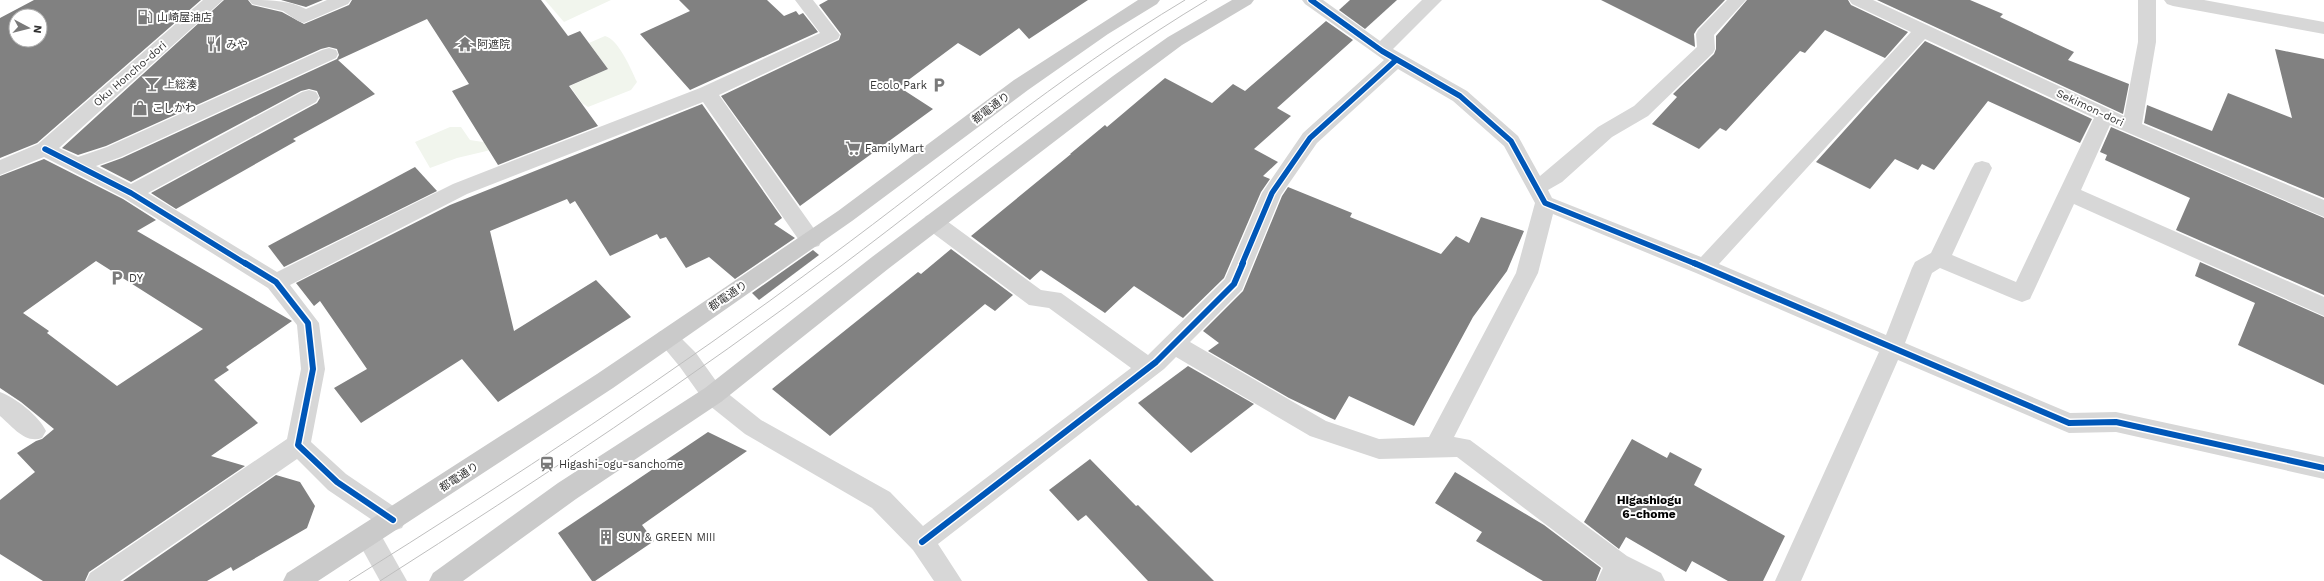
<svg xmlns="http://www.w3.org/2000/svg" width="2324" height="581" viewBox="0 0 2324 581" font-family="'Work Sans','Noto Sans JP',sans-serif">
  <style>
    .green { fill: #f1f5ed }
    .building { fill: #818181; fill-rule: evenodd }
    .lines { fill: none; stroke-linecap: round; stroke-linejoin: round }
    .minor { fill: #d7d7d7; fill-rule: evenodd }
    .major { fill: #cacaca; fill-rule: evenodd }
    .tram { stroke: #bebebe; stroke-width: 1 }
    .cycleway-far1-casing { stroke: #fff; stroke-width: 8 }
    .cycleway-casing { stroke: #fff; stroke-width: 9 }
    .cycleway-far1 { stroke: #0057b8; stroke-width: 5.5 }
    .cycleway { stroke: #0057b8; stroke-width: 6 }
    .labels { text-anchor: middle; dominant-baseline: central; stroke-width: 4; stroke-linejoin: round; paint-order: stroke }
    .poi-label { font-size: 11px; fill: #333; stroke: #fff; text-anchor: start }
    .street-label { font-size: 11px; fill: #333; stroke: #fff }
    .neighbourhood-label { font-size: 12px; font-weight: bold; fill: #000; stroke: #fff }
  </style>
  <rect width="100%" height="100%" fill="#fff"/>
  <g class="green">
    <polygon points="545,0 611,0 564,22"/>
    <path d="M605 36C619 40 631 69 637 82L631 90 588 107 582 103 570 86 608 69 589 43Z"/>
    <polygon points="547,117 495,149 457,158 430,168 415,142 450,127 461,127 470,140 483,142"/>
  </g>
  <g class="building">
    <path d="M34 0H201L37 143 0 158V18ZM16 16H40V40H16Z"/>
    <polygon points="224,0 248,0 252,5 282,12 304,24 349,5 352,0 541,0 568,36 580,31 608,69 569,86 598,126 498,165 452,91 469,84 427,19 338,60 375,94 293,139 296,141 176,209 151,193 317,103 320,98 317,91 309,89 301,91 131,182 100,166 122,158 337,59 339,55 337,49 329,47 321,49 106,146 78,155 62,148"/>
    <polygon points="281,0 323,0 306,7"/>
    <polygon points="679,0 767,0 784,16 796,11 799,15 803,13 818,32 690,90 640,34 690,11"/>
    <polygon points="828,0 1088,0 1029,39 1019,28 980,56 958,43 899,87 933,109 800,206 721,96 839,40 841,34 819,5"/>
    <polygon points="1350,0 1397,0 1365,29 1339,10"/>
    <polygon points="1601,0 1725,0 1697,29 1694,34 1695,47"/>
    <polygon points="1747,0 1848,0 1851,5 1908,32 1885,58 1825,30 1805,53 1800,51 1726,131 1720,128 1699,149 1652,124 1677,97 1673,94 1714,54 1716,49 1716,36"/>
    <polygon points="1877,0 1970,0 2003,14 2000,17 2074,52 2068,60 2129,84 2123,114"/>
    <polygon points="1326,21 1353,40 1277,108 1291,116 1254,149 1278,162 1263,176 1270,179 1261,192 1224,278 1183,318 1134,286 1105,313 1041,270 1030,280 971,236 1071,154 1070,154 1105,125 1107,127 1165,78 1212,103 1233,84 1245,91"/>
    <polygon points="1925,41 2092,119 2080,143 1988,101 1934,170 1922,164 1918,170 1895,159 1870,189 1816,162"/>
    <polygon points="2275,49 2324,59 2324,198 2144,123 2147,105 2212,131 2228,93 2292,118"/>
    <polygon points="702,104 782,218 774,224 795,238 735,279 709,257 686,268 666,237 660,239 657,234 610,256 575,201 570,204 567,199 490,231 514,331 596,280 631,317 498,402 462,359 361,423 334,388 367,369 320,301 314,306 296,283 450,205"/>
    <polygon points="2111,127 2324,218 2324,295 2176,230 2190,198 2105,160 2107,155 2100,152"/>
    <path d="M44 159 123 199 156 220 137 231 292 321 226 367 229 370 214 380 258 423 211 456 245 466 89 572 85 581H43L0 554V500L35 472 17 453 36 441 42 439 54 429 21 402 0 388V176ZM96 261 203 329 117 386 47 333 49 331 23 313Z"/>
    <polygon points="415,167 437,191 284,267 268,246"/>
    <polygon points="1288,187 1352,213 1350,217 1441,254 1456,236 1469,243 1481,217 1524,231 1507,271 1473,317 1414,426 1349,396 1335,420 1289,398 1208,351 1219,343 1203,331 1243,291 1282,196"/>
    <polygon points="951,249 1013,295 995,311 985,304 830,436 772,389 918,272 921,274"/>
    <polygon points="813,250 819,255 759,300 752,293"/>
    <polygon points="2200,262 2324,317 2324,385 2238,345 2255,303 2195,276"/>
    <polygon points="1188,366 1254,404 1191,453 1138,403"/>
    <polygon points="708,432 747,451 642,525 654,541 595,581 592,581 558,533"/>
    <polygon points="1632,439 1667,458 1670,452 1702,469 1694,485 1785,536 1763,581 1728,581 1692,561 1686,572 1626,537 1619,549 1584,522"/>
    <polygon points="1090,459 1136,506 1138,505 1214,581 1148,581 1086,515 1078,521 1049,490"/>
    <polygon points="1455,472 1544,525 1601,568 1596,581 1543,581 1476,541 1482,532 1435,503"/>
    <polygon points="276,475 300,482 315,506 307,528 233,571 231,567 207,581 123,581"/>
  </g>
  <g class="lines">
    <g class="minor">
      <polygon points="203,0 223,0 59,148 78,157 107,147 322,50 329,48 336,50 338,54 336,58 121,157 96,166 131,184 302,92 309,90 316,92 319,97 316,102 148,193 277,272 453,184 700,88 820,33 795,0 813,0 840,35 838,39 719,95 822,240 819,246 811,248 803,246 703,102 467,194 290,285 319,323 325,369 311,442 346,474 402,512 406,520 402,528 393,531 384,528 328,490 297,459 120,581 86,581 90,573 287,439 301,369 297,325 268,288 124,198 44,157 0,175 0,160 38,144"/>
      <path d="M249 0C270 0 288 0 306 9L327 0H351L348 4 304 23 298 21 283 11 252 4Z"/>
      <path d="M1302 0H1323L1380 41 1422 0H1442L1393 49 1467 91 1518 136 1540 176 1598 127 1634 106 1697 47 1696 34 1698 30 1727 0H1746L1714 35 1715 49 1713 53 1648 116 1612 137 1562 182 1548 190 1552 198 1701 257 1911 32 1852 4 1849 0H1873L2124 116 2138 42V0H2156V42L2142 124 2324 200V217L2110 125 2081 190 2324 297V316L2074 204 2030 299 2022 302 2014 299 1940 268 1932 273 1905 343 2070 413 2116 412 2324 457V479L2116 432 2069 433 1898 360 1801 581H1775L1879 352 1696 273 1553 214 1538 273 1454 437 1470 440 1627 556 1661 573 1665 581H1597L1603 568 1457 457 1379 459 1310 436 1176 357 1164 369 938 544 962 581H934L913 550 872 508 745 434 705 402 680 367 656 338 659 332 667 329 675 332 696 353 721 388 761 420 890 492 923 526 1131 368 1049 308 1029 305 926 228 922 222 926 216 933 214 940 216 1041 290 1061 293 1148 355 1225 279 1262 193 1303 133 1384 60 1305 4ZM1925 39 2094 118 2016 282 1952 255 1992 168 1989 163 1982 161 1975 163 1972 168 1931 253 1915 262 1912 268 1886 335 1719 264ZM1398 69 1453 101 1504 146 1535 203 1516 273 1429 437 1379 439 1326 421 1190 342 1242 290 1281 195 1317 143Z"/>
      <polygon points="2164,0 2204,0 2324,22 2324,34 2173,6 2167,4"/>
      <path d="M0 392C16 398 39 416 46 431L42 438C25 444 13 427 0 416Z"/>
      <polygon points="368,525 377,528 407,581 380,581 355,536 359,528"/>
    </g>
    <g class="major">
      <polygon points="1138,0 1160,0 1157,4 1108,34 1028,90 852,221 613,388 318,581 283,581 287,573 597,374 838,211 1014,80"/>
      <polygon points="1232,0 1254,0 1251,4 1182,45 1127,86 888,269 721,402 576,499 463,581 429,581 433,573 558,483 705,388 872,257 1113,76 1168,37"/>
    </g>
    <g class="tram">
      <path d="M349 581C512 479 674 373 828 258 947 170 1058 76 1185 0"/>
      <path d="M380 581C537 481 692 378 841 266 962 175 1077 78 1207 0"/>
    </g>
    <g class="cycleway-far1-casing">
      <g id="cycleway-far1">
        <polyline points="1311,0 1382,51 1460,96 1511,141 1545,203 1696,264"/>
        <polyline points="45,149 131,193 246,264"/>
        <polyline points="1242,264 1272,193 1310,138 1396,60"/>
      </g>
    </g>
    <g class="cycleway-casing">
      <g id="cycleway">
        <polyline points="245,263 276,282 308,323 313,369 298,445 337,482 393,520"/>
        <polyline points="1694,263 2069,423 2116,422 2324,468"/>
        <polyline points="922,542 1156,362 1234,284 1243,263"/>
      </g>
    </g>
    <use href="#cycleway-far1" class="cycleway-far1"/>
    <use href="#cycleway" class="cycleway"/>
  </g>
  <defs>
    <g id="fuel-bare" transform="scale(1.2)"><path d="M-5.5-6h7V0h2V4h1.3V-2.5L3-4.5l.8-.8L6-3V5H2.5V1h-1V6h-7ZM-4.2-4.7v3.2H.2V-4.7Z" fill="#7a7a7a" stroke="#fff" stroke-width="2.5" paint-order="stroke"/></g>
    <g id="restaurant-bare" transform="scale(1.2)"><path d="M-5-6h1v4h1v-4h1v4h1v-4h1v5L-1.5 .5V6h-2V.5L-5-1ZM5-6V6H3V1.5H1.5Q1.5-4 5-6Z" fill="#7a7a7a" stroke="#fff" stroke-width="2.5" paint-order="stroke"/></g>
    <g id="temple-bare" transform="scale(1.2)"><path d="M0-6L5-2H3V0L6.5 2.5H4V6H1.5V3h-3V6H-4V2.5H-6.5L-3 0V-2H-5Z" fill="#7a7a7a" stroke="#fff" stroke-width="2.5" paint-order="stroke"/></g>
    <g id="bar-bare" transform="scale(1.2)"><path d="M-6-5H6L.8 .8V4.5H3.5V6h-7V4.5H-.8V.8Z" fill="#7a7a7a" stroke="#fff" stroke-width="2.5" paint-order="stroke"/></g>
    <g id="parking-bare" transform="scale(1.2)"><path d="M-3.5-5.5H1a3.5 3.5 0 0 1 0 7H-1V5.5H-3.5ZM-1-3.4V-.6H.8a1.4 1.4 0 0 0 0-2.8Z" fill="#7a7a7a" stroke="#fff" stroke-width="2.5" paint-order="stroke"/></g>
    <g id="shop-bare" transform="scale(1.2)"><path d="M-5-2.5h2.3a2.7 3.5 0 0 1 5.4 0H5L5.5 6h-11ZM-1.5-2.5h3a1.5 2.3 0 0 0-3 0Z" fill="#7a7a7a" stroke="#fff" stroke-width="2.5" paint-order="stroke"/></g>
    <g id="supermarket-bare" transform="scale(1.2)"><path d="M-6-5.5h2.5l.6 2H6L4.5 2H-2.5L-4.4-4H-6ZM-1.5 3.2a1.3 1.3 0 1 0 .1 0ZM3 3.2a1.3 1.3 0 1 0 .1 0Z" fill="#7a7a7a" stroke="#fff" stroke-width="2.5" paint-order="stroke"/></g>
    <g id="station-bare" transform="scale(1.2)"><path d="M-3-6H3Q5-6 5-4V2Q5 4 3 4L4.5 6H3L1.5 4h-3L-3 6H-4.5L-3 4Q-5 4-5 2V-4Q-5-6-3-6ZM-3.5-4v3h7v-3ZM-3.5 1v1.5H-2V1ZM2 1v1.5H3.5V1Z" fill="#7a7a7a" stroke="#fff" stroke-width="2.5" paint-order="stroke"/></g>
    <g id="building-bare" transform="scale(1.2)"><path d="M-4-6H4V6H1V3H-1V6H-4ZM-2.5-4.3h1.7v1.8h-1.7ZM.8-4.3h1.7v1.8H.8ZM-2.5-1h1.7V.8h-1.7ZM.8-1h1.7V.8H.8Z" fill="#7a7a7a" stroke="#fff" stroke-width="2.5" paint-order="stroke"/></g>
  </defs>
  <g fill-rule="evenodd">
    <use href="#fuel-bare" x="145" y="17"/>
    <use href="#restaurant-bare" x="214" y="44"/>
    <use href="#temple-bare" x="465" y="44"/>
    <use href="#bar-bare" x="152" y="84"/>
    <use href="#parking-bare" x="939" y="85"/>
    <use href="#shop-bare" x="140" y="108"/>
    <use href="#supermarket-bare" x="853" y="148"/>
    <use href="#parking-bare" x="117" y="278"/>
    <use href="#station-bare" x="547" y="464"/>
    <use href="#building-bare" x="606" y="537"/>
  </g>
  <g class="labels">
    <g class="poi-label">
      <text x="157" y="17">山崎屋油店</text>
      <text x="226" y="44">みや</text>
      <text x="477" y="44">阿遮院</text>
      <text x="164" y="84">上総湊</text>
      <text x="927" y="85" text-anchor="end">Ecolo Park</text>
      <text x="152" y="108">こしかわ</text>
      <text x="865" y="148">FamilyMart</text>
      <text x="129" y="278">DY</text>
      <text x="559" y="464">Higashi-ogu-sanchome</text>
      <text x="618" y="537">SUN &amp; GREEN MIII</text>
    </g>
    <g class="street-label">
      <text transform="translate(130 74) rotate(-41)">Oku Honcho-dori</text>
      <text transform="translate(991 108) rotate(-37)">都電通り</text>
      <text transform="translate(2090 108) rotate(25)">Sekimon-dori</text>
      <text transform="translate(728 296) rotate(-34)">都電通り</text>
      <text transform="translate(459 477) rotate(-33)">都電通り</text>
    </g>
    <g class="neighbourhood-label">
      <text x="1649" y="500">Higashiogu<tspan x="1649" dy="14">6-chome</tspan></text>
    </g>
  </g>
  <g transform="translate(28 28) rotate(97)"><circle r="19" fill="#ffffff" stroke="#adadad"/>
  <path d="M0-3L7 15L0 10L-7 15Z" fill="#7a7a7a"/>
  <text y="-6" font-size="11" font-weight="bold" text-anchor="middle" fill="#333333">N</text>
  </g>
</svg>
